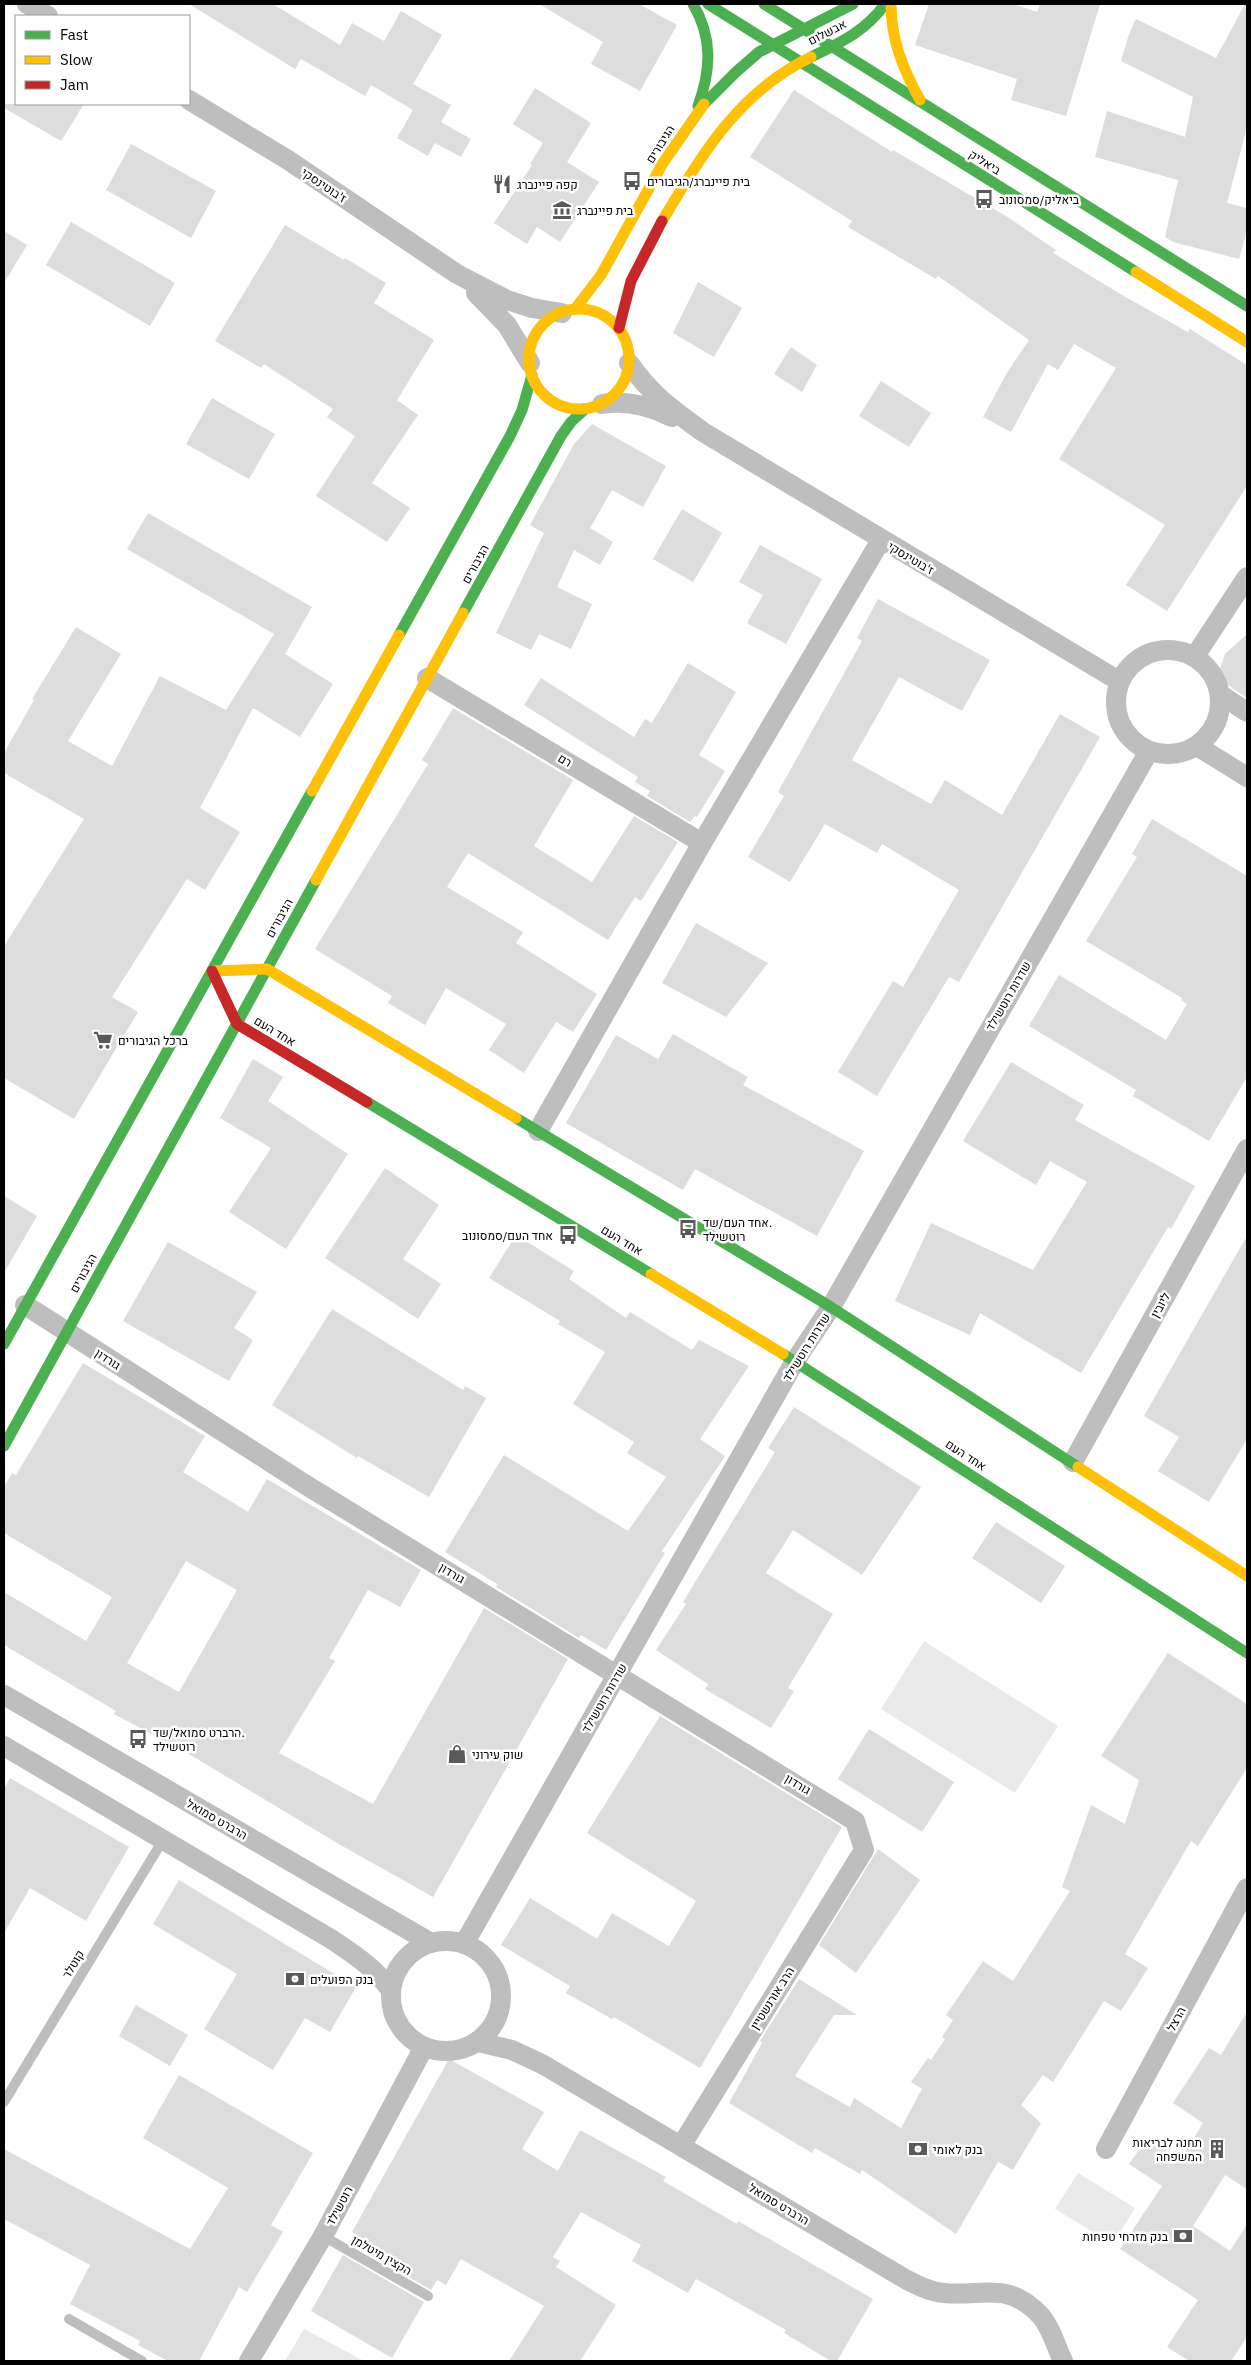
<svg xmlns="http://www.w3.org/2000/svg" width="1251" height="2365" viewBox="0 0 1251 2365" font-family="'IBM Plex Sans',Heebo,sans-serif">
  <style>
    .green { fill: #eaeaea }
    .building { fill: #ddd; fill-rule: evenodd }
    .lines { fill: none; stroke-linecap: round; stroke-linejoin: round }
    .lane { stroke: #bebebe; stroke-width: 10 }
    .street { stroke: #bebebe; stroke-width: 20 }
    .fast { stroke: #4caf50; stroke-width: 11 }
    .slow { stroke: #ffc107; stroke-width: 11 }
    .jam { stroke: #c62828; stroke-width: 11 }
    .labels { text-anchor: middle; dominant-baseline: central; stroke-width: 5; stroke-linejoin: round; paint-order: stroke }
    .street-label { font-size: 12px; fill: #000; stroke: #fff }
    .poi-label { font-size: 12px; fill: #000; stroke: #fff; text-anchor: start }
  </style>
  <rect width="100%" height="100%" fill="#fff"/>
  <g class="green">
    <polygon points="924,1641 1058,1726 1015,1793 881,1709"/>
    <polygon points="1078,2173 1135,2208 1113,2244 1055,2209"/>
    <polygon points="304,2329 364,2361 285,2361"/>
  </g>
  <g class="building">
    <polygon points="189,4 273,4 340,45 352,23 384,41 401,11 442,35 413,84 451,105 441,122 471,139 461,157 435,143 428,156 397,138 413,110 371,85 365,96 301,59 295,69"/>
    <polygon points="539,4 639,4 677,25 640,91 591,64 603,42"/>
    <polygon points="929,4 1014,4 1037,12 1040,4 1100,4 1066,116 1011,100 1017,79 915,45"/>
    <polygon points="1245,4 1247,4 1247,127 1227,203 1247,208 1247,231 1239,259 1173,242 1165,237 1178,180 1095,157 1107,111 1185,137 1193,97 1121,61 1129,34 1136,19 1216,58"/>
    <polygon points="535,88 591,123 567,162 599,182 560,242 537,227 527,244 494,223 532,165 530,164 543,143 513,124"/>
    <polygon points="794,90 892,152 893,150 1006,216 1056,250 1053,253 1122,295 1188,332 1190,329 1247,365 1247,486 1167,611 1126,585 1165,525 1059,459 1116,368 1074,344 1058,370 1048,364 1011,432 983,417 1008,371 1029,340 938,276 936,279 848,227 852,221 750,157"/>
    <polygon points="4,104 84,104 61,141 4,108"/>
    <polygon points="131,144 216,191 191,238 106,190"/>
    <polygon points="71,222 175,283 150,326 46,265"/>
    <polygon points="285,225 344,260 345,258 386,283 374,303 434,340 397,400 418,415 372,483 410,508 387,542 316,496 355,436 327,417 333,409 264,364 261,368 215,341"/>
    <polygon points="4,231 27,245 4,283"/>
    <polygon points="698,282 742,308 714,357 673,333"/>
    <polygon points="791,347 817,365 802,392 774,374"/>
    <polygon points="881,381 931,413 909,447 859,416"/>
    <polygon points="212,398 275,434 249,479 186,444"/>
    <polygon points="592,424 666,466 643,507 612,490 590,528 613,542 600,565 574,550 557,587 592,604 571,649 539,634 531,650 496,633 544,533 530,525 574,444"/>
    <polygon points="682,509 722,533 693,582 653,559"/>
    <polygon points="148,513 312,607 285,654 333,684 300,737 253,708 200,808 240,832 205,890 187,879 112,997 138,1012 74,1119 4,1078 4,946 84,819 4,773 4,753 34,700 32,699 76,627 121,654 68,741 112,766 160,676 226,710 274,634 127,549"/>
    <polygon points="760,545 822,579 786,644 747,623 763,595 739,582"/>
    <polygon points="878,599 990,660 962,711 899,677 852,760 931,804 945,780 1002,815 1060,714 1100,737 959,982 949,977 877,1096 838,1072 893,981 903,987 959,890 882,844 877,853 825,824 790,882 748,857 784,796 778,792 862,641 857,638"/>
    <polygon points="1247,634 1247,698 1228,685 1219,672 1225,654"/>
    <polygon points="688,663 736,692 699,755 725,771 697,817 695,816 690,822 647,796 650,791 635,782 638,777 524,705 541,678 634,737 645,719 652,723"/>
    <polygon points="453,708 573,780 534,846 592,882 634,816 678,842 641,901 635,897 608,940 468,853 447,887 523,932 516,943 597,994 573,1032 556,1022 524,1073 489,1050 506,1024 446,988 425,1025 388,1003 392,996 315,949 428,764 422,760"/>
    <polygon points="1152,819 1247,876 1247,1077 1209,1141 1133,1096 1136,1090 1029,1026 1059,975 1166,1040 1187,1004 1181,1000 1182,998 1086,941 1137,857 1132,854"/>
    <polygon points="696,923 768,963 726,1017 662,983"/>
    <polygon points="673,1034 748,1077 743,1085 864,1151 817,1236 695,1169 683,1190 566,1123 616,1035 658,1059"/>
    <polygon points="253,1059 283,1077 268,1101 348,1154 286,1249 229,1212 271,1148 220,1118"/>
    <polygon points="1011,1062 1084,1105 1075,1120 1195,1186 1171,1229 1168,1227 1081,1373 980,1313 970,1335 895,1301 931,1223 1033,1270 1087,1182 1050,1161 1036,1185 963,1141"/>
    <polygon points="385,1168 439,1205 403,1259 441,1284 418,1319 325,1258"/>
    <polygon points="4,1196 37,1216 4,1273"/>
    <polygon points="516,1235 574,1271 569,1279 626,1318 630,1312 692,1350 699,1340 749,1366 700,1439 725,1456 662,1551 665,1553 606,1650 581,1635 579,1638 496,1587 497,1584 445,1552 504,1455 628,1531 666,1477 627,1453 634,1442 573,1404 605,1352 558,1324 560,1321 489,1278"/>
    <polygon points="1247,1236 1247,1439 1209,1502 1158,1471 1179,1437 1144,1416"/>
    <polygon points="168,1242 257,1292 234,1328 253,1340 229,1381 123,1321"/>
    <polygon points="332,1309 463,1390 465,1386 486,1398 429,1497 358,1456 357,1458 272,1405"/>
    <path d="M83 1363 205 1436 183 1472 248 1512 267 1479 421 1570 400 1607 368 1590 329 1658 335 1661 279 1753 373 1804 484 1608 568 1659 433 1897 337 1843 194 1757 114 1714 116 1711 4 1645V1592L86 1641 112 1597 4 1533V1487L12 1473 16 1475ZM186 1561 237 1590 179 1692 127 1663Z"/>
    <polygon points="794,1407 921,1487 862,1575 793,1530 766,1573 833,1614 788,1688 794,1691 771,1728 705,1689 708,1684 656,1650 686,1604 683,1602 775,1452 768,1448"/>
    <polygon points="996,1522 1065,1566 1041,1603 972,1558"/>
    <polygon points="1168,1653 1247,1704 1247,1768 1198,1846 1191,1841 1125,1954 1148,1968 1121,2011 1104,2001 1053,2082 1043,2075 1021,2105 1041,2123 1013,2170 998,2162 956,2234 862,2170 860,2174 815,2148 812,2153 729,2103 762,2043 760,2041 799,1979 857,2015 834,2015 795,2076 850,2107 854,2098 901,2128 922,2089 911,2082 928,2058 931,2060 945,2039 942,2037 953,2020 946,2015 983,1961 1013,1981 1070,1891 1062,1887 1091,1805 1125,1824 1139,1780 1101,1756"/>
    <polygon points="660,1716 842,1827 700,2068 614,2017 612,2019 566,1993 570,1986 501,1945 530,1898 597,1939 612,1913 669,1946 696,1901 587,1833"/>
    <polygon points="869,1729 954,1782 922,1832 838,1779"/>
    <polygon points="10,1778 129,1847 86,1921 30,1888 4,1933 4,1789"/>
    <polygon points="878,1849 920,1880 856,1973 819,1945"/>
    <polygon points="179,1880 356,1987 330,2032 305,2018 273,2070 204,2029 237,1974 153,1924"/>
    <polygon points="136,2005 188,2035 170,2066 119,2036"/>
    <polygon points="1247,2012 1247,2189 1225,2175 1193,2226 1230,2251 1247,2224 1247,2337 1231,2361 1189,2361 1167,2347 1198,2300 1120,2249 1162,2186 1129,2164 1148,2137 1180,2161 1203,2123 1173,2103 1209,2048 1221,2055"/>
    <polygon points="449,2059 544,2112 522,2149 558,2171 580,2130 666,2177 663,2181 737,2224 738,2221 873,2299 837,2361 831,2361 784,2333 786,2330 696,2279 688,2293 632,2261 641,2245 581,2212 553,2257 560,2261 556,2267 616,2305 580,2361 509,2361 544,2306 461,2259 446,2285 437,2280 431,2290 350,2243 355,2234 352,2232"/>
    <polygon points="179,2075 313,2153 271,2225 283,2232 247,2292 239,2287 199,2361 168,2361 138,2345 140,2341 70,2304 90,2265 4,2219 4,2149 190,2249 228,2188 143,2138"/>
    <polygon points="343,2255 424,2302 392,2358 311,2311"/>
  </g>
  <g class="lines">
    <g class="lane">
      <polyline points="4,2102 163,1840"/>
      <polyline points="323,2236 428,2296"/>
      <polyline points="69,2319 142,2361"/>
    </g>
    <g class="street">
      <polyline points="27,4 48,16"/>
      <polyline points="189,100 288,160 457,274 507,300 532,308 562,313"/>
      <polyline points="476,293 507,325 530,363"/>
      <path d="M629 363C651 395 673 410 703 432L1119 681"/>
      <path d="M602 404C626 400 650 406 672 417"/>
      <circle cx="1168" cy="702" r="52"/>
      <polyline points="1195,656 1247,577"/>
      <polyline points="427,678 702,843"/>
      <polyline points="1221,695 1247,712"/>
      <polyline points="1197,746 1247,777"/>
      <polyline points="538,1131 702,843 881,540"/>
      <polyline points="25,1305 306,1485 855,1821 864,1850 681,2146"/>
      <polyline points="1073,1462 1247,1149"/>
      <polyline points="4,1695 431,1943"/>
      <path d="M4 1746 331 1939C353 1954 374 1967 390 1989"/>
      <circle cx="446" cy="1996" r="55"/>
      <polyline points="464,1944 795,1361 831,1307 1149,751"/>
      <path d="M478 2042 512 2050 542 2064 907 2280C919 2286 931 2292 944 2293 983 2297 1007 2280 1041 2316 1052 2329 1056 2347 1063 2361"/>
      <polyline points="1106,2149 1247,1888"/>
      <polyline points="249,2361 323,2236 424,2047"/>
    </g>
    <g class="fast">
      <path d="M693 4C713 38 711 70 698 106"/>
      <polyline points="708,4 1136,272"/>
      <polyline points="764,4 1247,306"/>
      <path d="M811 57C840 43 866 31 885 4"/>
      <polyline points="704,104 736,72 759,52 853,4"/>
      <polyline points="463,613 561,436 571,422 585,409"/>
      <polyline points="399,635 510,436 522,410 532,375"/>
      <polyline points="367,1102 651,1274"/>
      <polyline points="516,1118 831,1307 1078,1467"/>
      <polyline points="4,1344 312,791"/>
      <polyline points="783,1354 1247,1653"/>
      <polyline points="4,1446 316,880"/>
    </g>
    <g class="slow">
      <path d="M891 4C891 40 903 69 920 100"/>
      <path d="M662 221C702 155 738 92 811 57"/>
      <polyline points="1136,272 1247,342"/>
      <polyline points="575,309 601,275 663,163 704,104"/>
      <circle cx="579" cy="359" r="50"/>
      <polyline points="312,791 399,635"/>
      <polyline points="316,880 463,613"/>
      <polyline points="212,971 267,969 516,1118"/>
      <polyline points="651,1274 783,1354"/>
      <polyline points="1078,1467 1247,1576"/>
    </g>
    <g class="jam">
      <polyline points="619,328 631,281 662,221"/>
      <polyline points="212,971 237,1024 367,1102"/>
    </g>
  </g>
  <defs>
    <g id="bus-bare" transform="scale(1.5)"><path d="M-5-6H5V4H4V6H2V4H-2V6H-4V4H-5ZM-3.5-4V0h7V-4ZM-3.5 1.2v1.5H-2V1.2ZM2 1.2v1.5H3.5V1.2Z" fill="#595959" stroke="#fff" stroke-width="2.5" paint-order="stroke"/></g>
    <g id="restaurant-bare" transform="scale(1.5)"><path d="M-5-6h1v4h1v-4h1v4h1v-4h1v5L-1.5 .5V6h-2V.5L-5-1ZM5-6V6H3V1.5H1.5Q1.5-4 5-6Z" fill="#595959" stroke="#fff" stroke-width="2.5" paint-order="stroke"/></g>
    <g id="museum-bare" transform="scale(1.5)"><path d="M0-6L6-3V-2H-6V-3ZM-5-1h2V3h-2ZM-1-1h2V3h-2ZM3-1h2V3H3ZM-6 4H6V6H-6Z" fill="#595959" stroke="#fff" stroke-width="2.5" paint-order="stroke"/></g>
    <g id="supermarket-bare" transform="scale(1.5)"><path d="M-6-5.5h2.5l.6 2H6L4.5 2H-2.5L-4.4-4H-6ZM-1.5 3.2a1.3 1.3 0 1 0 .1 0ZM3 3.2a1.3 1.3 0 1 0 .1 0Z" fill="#595959" stroke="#fff" stroke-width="2.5" paint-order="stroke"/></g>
    <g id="shop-bare" transform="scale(1.5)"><path d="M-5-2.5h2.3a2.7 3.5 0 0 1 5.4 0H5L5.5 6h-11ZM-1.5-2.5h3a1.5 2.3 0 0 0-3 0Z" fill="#595959" stroke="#fff" stroke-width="2.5" paint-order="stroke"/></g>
    <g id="bank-bare" transform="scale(1.5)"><path d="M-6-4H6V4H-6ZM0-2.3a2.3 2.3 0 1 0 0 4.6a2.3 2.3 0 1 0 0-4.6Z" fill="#595959" stroke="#fff" stroke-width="2.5" paint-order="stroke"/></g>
    <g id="building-bare" transform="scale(1.5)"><path d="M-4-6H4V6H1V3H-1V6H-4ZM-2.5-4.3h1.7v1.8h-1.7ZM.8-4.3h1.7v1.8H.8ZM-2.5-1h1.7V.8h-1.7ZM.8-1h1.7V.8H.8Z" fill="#595959" stroke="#fff" stroke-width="2.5" paint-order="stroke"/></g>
  </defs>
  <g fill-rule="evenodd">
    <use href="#bus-bare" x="632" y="181"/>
    <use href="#restaurant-bare" x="502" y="184"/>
    <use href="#bus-bare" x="984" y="199"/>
    <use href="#museum-bare" x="562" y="210"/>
    <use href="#supermarket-bare" x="103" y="1040"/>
    <use href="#bus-bare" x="688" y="1229"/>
    <use href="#bus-bare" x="568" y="1235"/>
    <use href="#bus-bare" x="138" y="1739"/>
    <use href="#shop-bare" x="457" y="1754"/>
    <use href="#bank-bare" x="295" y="1979"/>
    <use href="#bank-bare" x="918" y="2149"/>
    <use href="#building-bare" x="1217" y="2149"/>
    <use href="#bank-bare" x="1183" y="2236"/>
  </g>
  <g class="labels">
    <g class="street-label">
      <text transform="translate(827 32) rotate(-27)">אבשלום</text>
      <text transform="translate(660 144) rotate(-58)">הגיבורים</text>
      <text transform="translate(985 162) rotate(32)">ביאליק</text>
      <text transform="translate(324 185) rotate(34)">ז'בוטינסקי</text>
      <text transform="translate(911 558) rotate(31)">ז'בוטינסקי</text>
      <text transform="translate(475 564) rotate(-61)">הגיבורים</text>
      <text transform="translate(565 760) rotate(31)">רם</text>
      <text transform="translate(279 918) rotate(-61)">הגיבורים</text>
      <text transform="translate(1008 996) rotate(-60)">שדרות רוטשילד</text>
      <text transform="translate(275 1031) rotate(31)">אחד העם</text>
      <text transform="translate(622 1240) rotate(31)">אחד העם</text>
      <text transform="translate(83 1273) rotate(-61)">הגיבורים</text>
      <text transform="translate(1160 1305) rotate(-61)">ליובין</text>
      <text transform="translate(806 1347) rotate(-58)">שדרות רוטשילד</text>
      <text transform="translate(108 1359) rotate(33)">גורדון</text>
      <text transform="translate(966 1455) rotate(33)">אחד העם</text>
      <text transform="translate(452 1573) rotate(31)">גורדון</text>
      <text transform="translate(604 1698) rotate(-60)">שדרות רוטשילד</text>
      <text transform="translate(798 1784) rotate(31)">גורדון</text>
      <text transform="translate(217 1819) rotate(30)">הרברט סמואל</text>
      <text transform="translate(73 1964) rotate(-59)">קוטלר</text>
      <text transform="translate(772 1998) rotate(-58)">הרב אורנשטיין</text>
      <text transform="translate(1176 2019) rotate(-62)">הרצל</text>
      <text transform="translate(779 2204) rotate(31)">הרברט סמואל</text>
      <text transform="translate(339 2206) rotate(-62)">רוטשילד</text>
      <text transform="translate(382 2255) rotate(30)">הקצין מיטלמן</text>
    </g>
    <g class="poi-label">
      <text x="647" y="181">בית פיינברג/הגיבורים</text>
      <text x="517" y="184">קפה פיינברג</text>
      <text x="999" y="199">ביאליק/סמסונוב</text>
      <text x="577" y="210">בית פיינברג</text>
      <text x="118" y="1040">ברכל הגיבורים</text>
      <text x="703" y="1222">אחד העם/שד.<tspan x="703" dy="14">רוטשילד</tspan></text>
      <text x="553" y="1235" text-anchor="end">אחד העם/סמסונוב</text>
      <text x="153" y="1732">הרברט סמואל/שד.<tspan x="153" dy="14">רוטשילד</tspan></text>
      <text x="472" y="1754">שוק עירוני</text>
      <text x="310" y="1979">בנק הפועלים</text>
      <text x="1202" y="2142" text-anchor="end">תחנה לבריאות<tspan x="1202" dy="14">המשפחה</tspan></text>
      <text x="933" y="2149">בנק לאומי</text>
      <text x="1168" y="2236" text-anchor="end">בנק מזרחי טפחות</text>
    </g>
  </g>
  <rect width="1251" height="2365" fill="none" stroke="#000000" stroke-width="10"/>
  <rect x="15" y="15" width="175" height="90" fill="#ffffff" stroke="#999999"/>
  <rect x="25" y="31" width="25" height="8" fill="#4caf50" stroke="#999999"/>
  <text x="60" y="40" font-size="15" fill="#000000">Fast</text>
  <rect x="25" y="56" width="25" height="8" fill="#ffc107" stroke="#999999"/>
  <text x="60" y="65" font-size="15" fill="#000000">Slow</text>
  <rect x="25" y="81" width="25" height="8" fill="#c62828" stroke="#999999"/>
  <text x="60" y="90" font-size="15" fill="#000000">Jam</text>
</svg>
